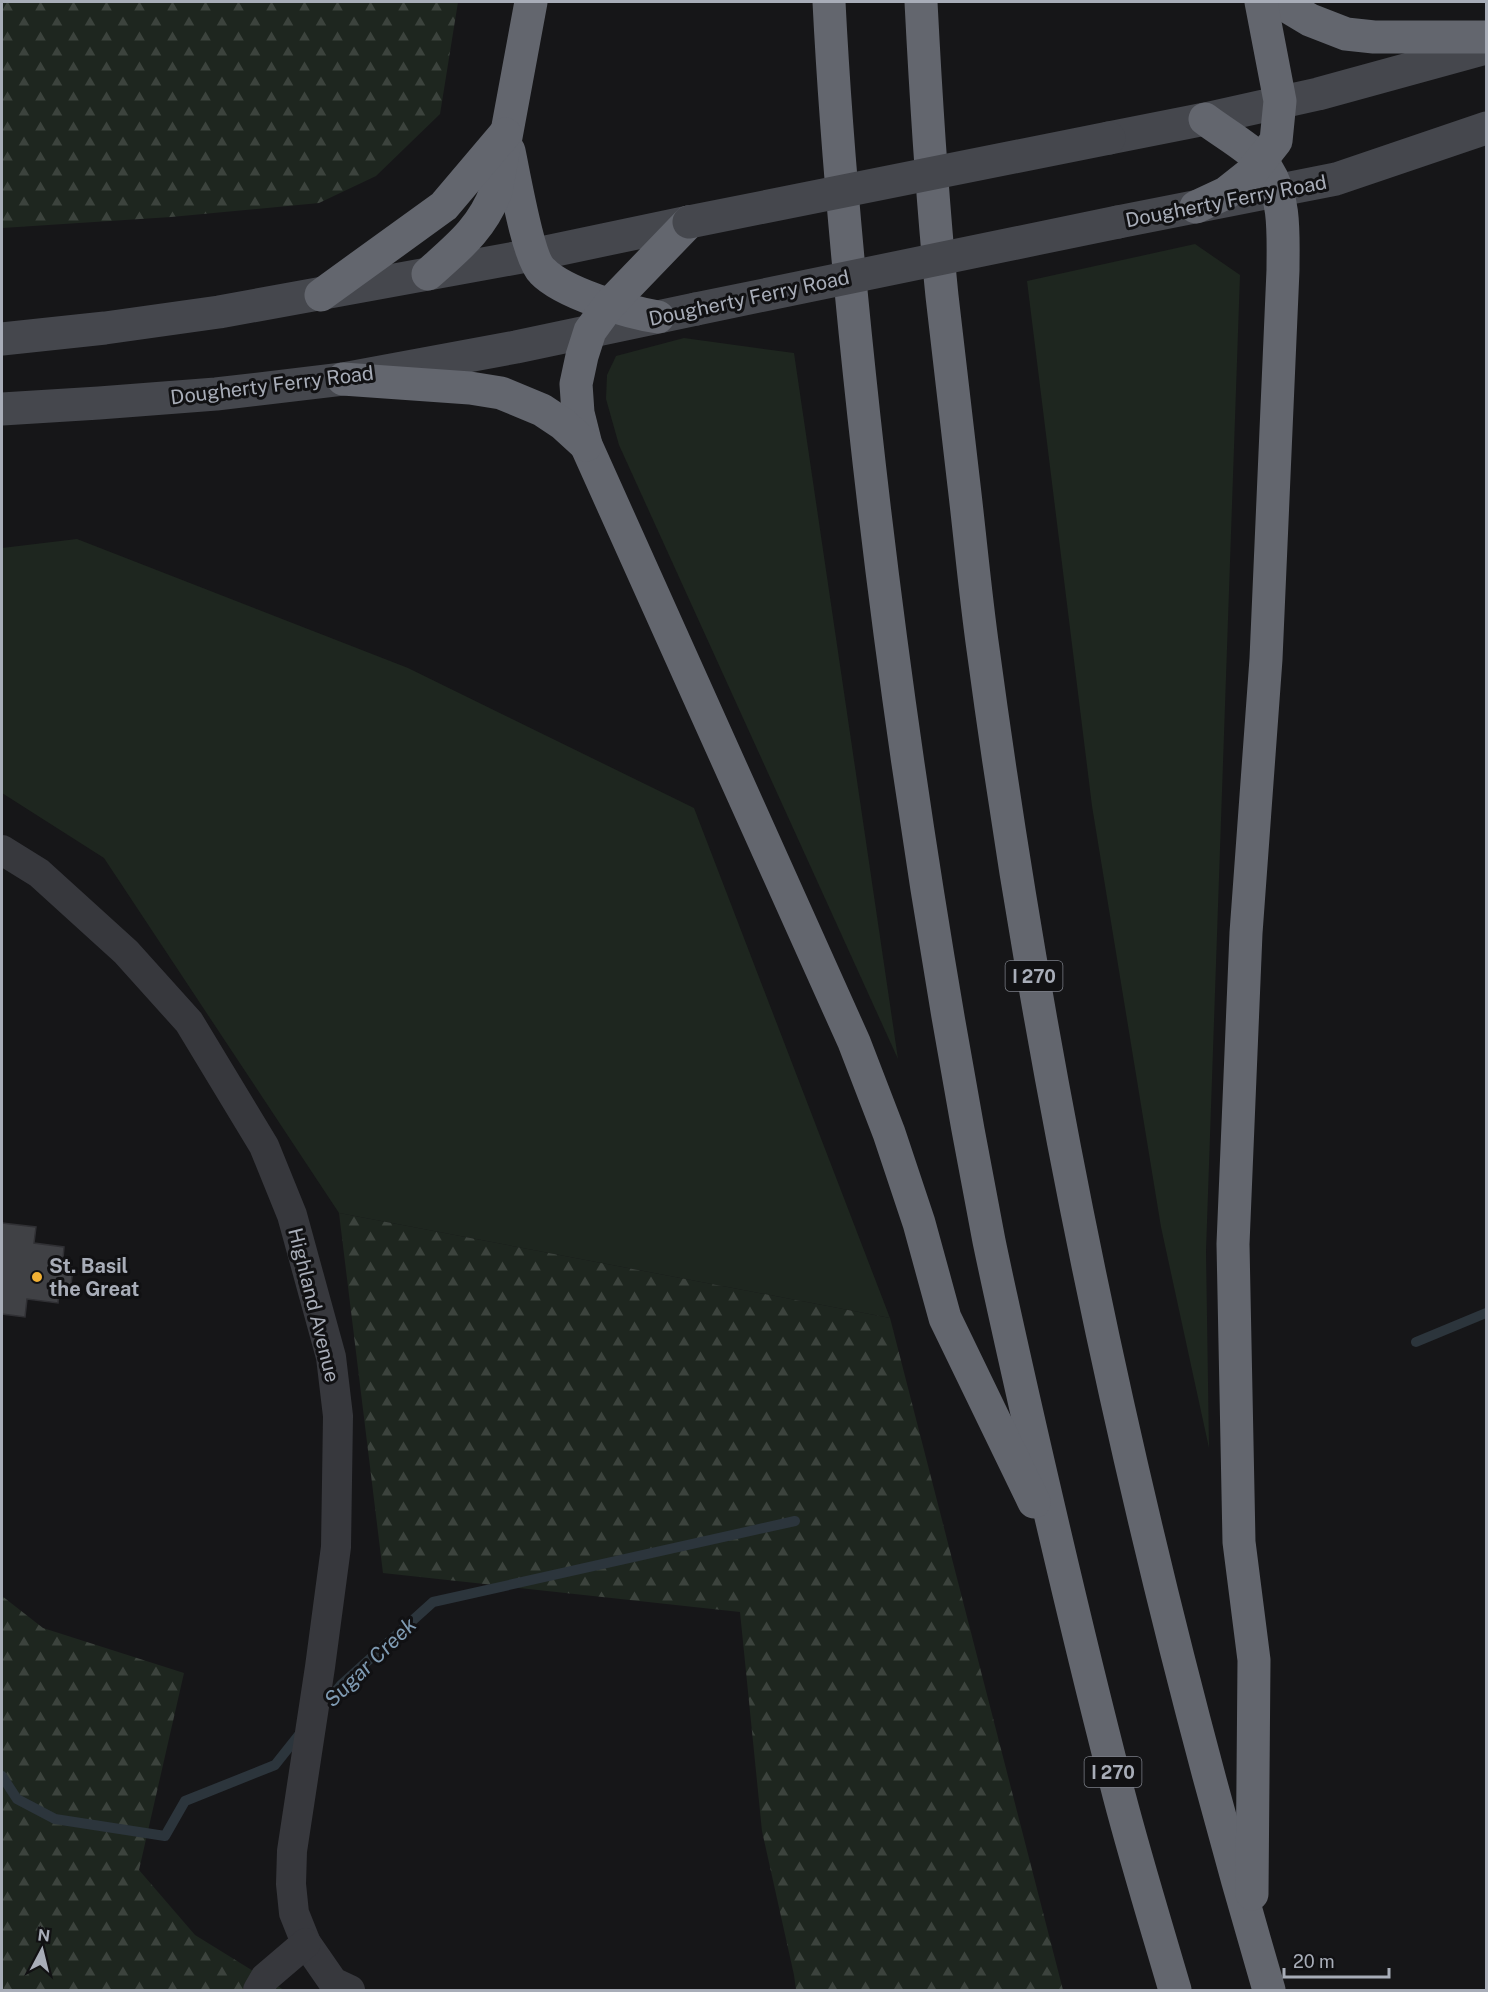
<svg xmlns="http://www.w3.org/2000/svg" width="1488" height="1992" viewBox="0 0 1488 1992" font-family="'Public Sans',sans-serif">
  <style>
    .green { fill: #1e261f }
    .forest { fill: url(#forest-firs) }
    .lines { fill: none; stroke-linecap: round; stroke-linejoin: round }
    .stream { stroke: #2c353c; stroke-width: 10 }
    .building { fill: #404145; stroke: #303034; stroke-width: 1.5 }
    .minor { stroke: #37383d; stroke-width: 30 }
    .secondary { stroke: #45474d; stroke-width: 33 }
    .motorway { stroke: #63666e; stroke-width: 33 }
    .secondary-bridge { stroke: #45474d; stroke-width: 33 }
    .poi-dot { fill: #f2b134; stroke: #111113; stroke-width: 2 }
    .labels { text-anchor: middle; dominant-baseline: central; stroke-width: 6; stroke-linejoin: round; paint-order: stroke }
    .shield { fill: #111113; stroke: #7b7e86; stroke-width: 1.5 }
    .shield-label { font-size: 18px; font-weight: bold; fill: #a8adb8 }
    .street-label { font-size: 20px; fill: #a8adb8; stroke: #111113 }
    .poi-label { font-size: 20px; font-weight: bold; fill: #a8adb8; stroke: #111113; text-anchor: start }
    .water-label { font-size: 21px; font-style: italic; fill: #7f9bb3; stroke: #111113 }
  </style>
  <defs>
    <pattern id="forest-firs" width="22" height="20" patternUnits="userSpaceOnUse" patternTransform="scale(1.5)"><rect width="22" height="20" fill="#1e261f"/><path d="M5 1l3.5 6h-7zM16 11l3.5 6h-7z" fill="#3c433d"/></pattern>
  </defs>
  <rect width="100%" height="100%" fill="#161618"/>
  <g class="green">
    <polygon points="1195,244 1240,275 1206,1251 1209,1448 1161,1227 1092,806 1027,281"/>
    <polygon points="684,338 794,353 898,1059 619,445 606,399 607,375 616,356"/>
    <polygon points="77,539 408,668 694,808 890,1318 339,1213 104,858 2,793 2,548"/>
  </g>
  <g class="forest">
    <polygon points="2,2 458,2 440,114 376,176 319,203 171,217 2,228"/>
    <polygon points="339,1213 890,1318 1063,1990 796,1990 794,1975 762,1831 740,1612 383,1573"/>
    <polygon points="2,1596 43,1628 184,1673 139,1870 195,1935 284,1990 2,1990"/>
  </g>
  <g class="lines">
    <g class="stream">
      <polyline points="1416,1342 1486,1313"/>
      <polyline points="322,1708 341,1685 433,1602 795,1521"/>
      <polyline points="2,1776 17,1799 55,1819 165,1836 185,1801 275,1765 302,1731"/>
    </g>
  </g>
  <polygon class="building" points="2,1223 36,1227 34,1243 64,1247 63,1259 73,1268 71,1285 59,1293 58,1303 27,1299 25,1317 2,1314"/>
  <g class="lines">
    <g class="minor">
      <polyline points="2,850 39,873 126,952 189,1022 264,1146 292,1215 331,1357 338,1416 336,1547 320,1667 292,1851 291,1884 294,1913 306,1943 333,1982 350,1990"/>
      <polyline points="258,1990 265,1978 306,1943"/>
    </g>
    <g class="secondary">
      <polyline points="1109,138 1205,119 1318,94 1486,48"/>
      <polyline points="1118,222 1336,179 1486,128"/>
      <polyline points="2,339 105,328 219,312 532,255 689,222"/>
      <polyline points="2,409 99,403 216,394 343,379 516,347 696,309"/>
    </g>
    <g class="motorway">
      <path d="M829 2C836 140 849 279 864 417 894 693 936 968 989 1241 1000 1294 1012 1347 1024 1400 1054 1532 1085 1664 1119 1795 1136 1860 1156 1925 1175 1990"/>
      <path d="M921 2C926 99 932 198 942 296 949 356 956 417 963 477 970 535 975 592 983 649 1044 1102 1140 1551 1269 1990"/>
      <polyline points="1280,2 1310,20 1346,34 1374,37 1486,37"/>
      <path d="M1205 119C1223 133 1255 150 1267 169 1286 198 1283 237 1283 270L1266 659 1246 933 1233 1244 1239 1542 1254 1660 1252 1894"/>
      <path d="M509 151C514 174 528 258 542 271 563 293 627 312 658 317"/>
      <polyline points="1196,207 1226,193 1250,174 1276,141 1280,101 1261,2"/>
      <polyline points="689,222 609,305 590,331 582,356 576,384 578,413 586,445 854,1042 889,1133 919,1223 945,1318 1034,1502"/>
      <path d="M428 274C457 248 482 229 496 191L531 2"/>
      <polyline points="321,295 444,206 505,134"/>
      <polyline points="343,379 470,388 501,393 542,410 563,424 586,445"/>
    </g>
    <g class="secondary-bridge">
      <polyline points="689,222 1109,138"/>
      <polyline points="696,309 1118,222"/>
    </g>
  </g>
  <circle class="poi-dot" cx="37" cy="1277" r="6"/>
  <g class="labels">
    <g class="shield">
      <rect x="1005.5" y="961" width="57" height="30" rx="4.5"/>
      <rect x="1084.5" y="1757" width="57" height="30" rx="4.5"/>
    </g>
    <g class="shield-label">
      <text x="1034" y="976">I 270</text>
      <text x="1113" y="1772">I 270</text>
    </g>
    <g class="street-label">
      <text transform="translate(1226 201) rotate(-11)">Dougherty Ferry Road</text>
      <text transform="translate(749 298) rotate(-12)">Dougherty Ferry Road</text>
      <text transform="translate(272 385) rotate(-7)">Dougherty Ferry Road</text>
      <text transform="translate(314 1305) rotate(76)">Highland Avenue</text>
    </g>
    <g class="poi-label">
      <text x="49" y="1266">St. Basil<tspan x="49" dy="23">the Great</tspan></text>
    </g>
    <g class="water-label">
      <text transform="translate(370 1662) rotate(-44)">Sugar Creek</text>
    </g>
  </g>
  <rect width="1488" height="1992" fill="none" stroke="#a8adb8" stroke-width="6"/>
  <g transform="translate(42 1950) rotate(7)" stroke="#111113" stroke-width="4.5" paint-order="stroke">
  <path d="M0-4.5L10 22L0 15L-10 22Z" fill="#a8adb8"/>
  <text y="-9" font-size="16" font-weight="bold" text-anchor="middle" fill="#a8adb8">N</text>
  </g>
  <path d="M1284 1968v9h105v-9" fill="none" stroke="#a8adb8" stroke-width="3"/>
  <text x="1293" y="1968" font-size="18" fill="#a8adb8" stroke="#111113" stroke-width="4.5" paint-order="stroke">20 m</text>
</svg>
